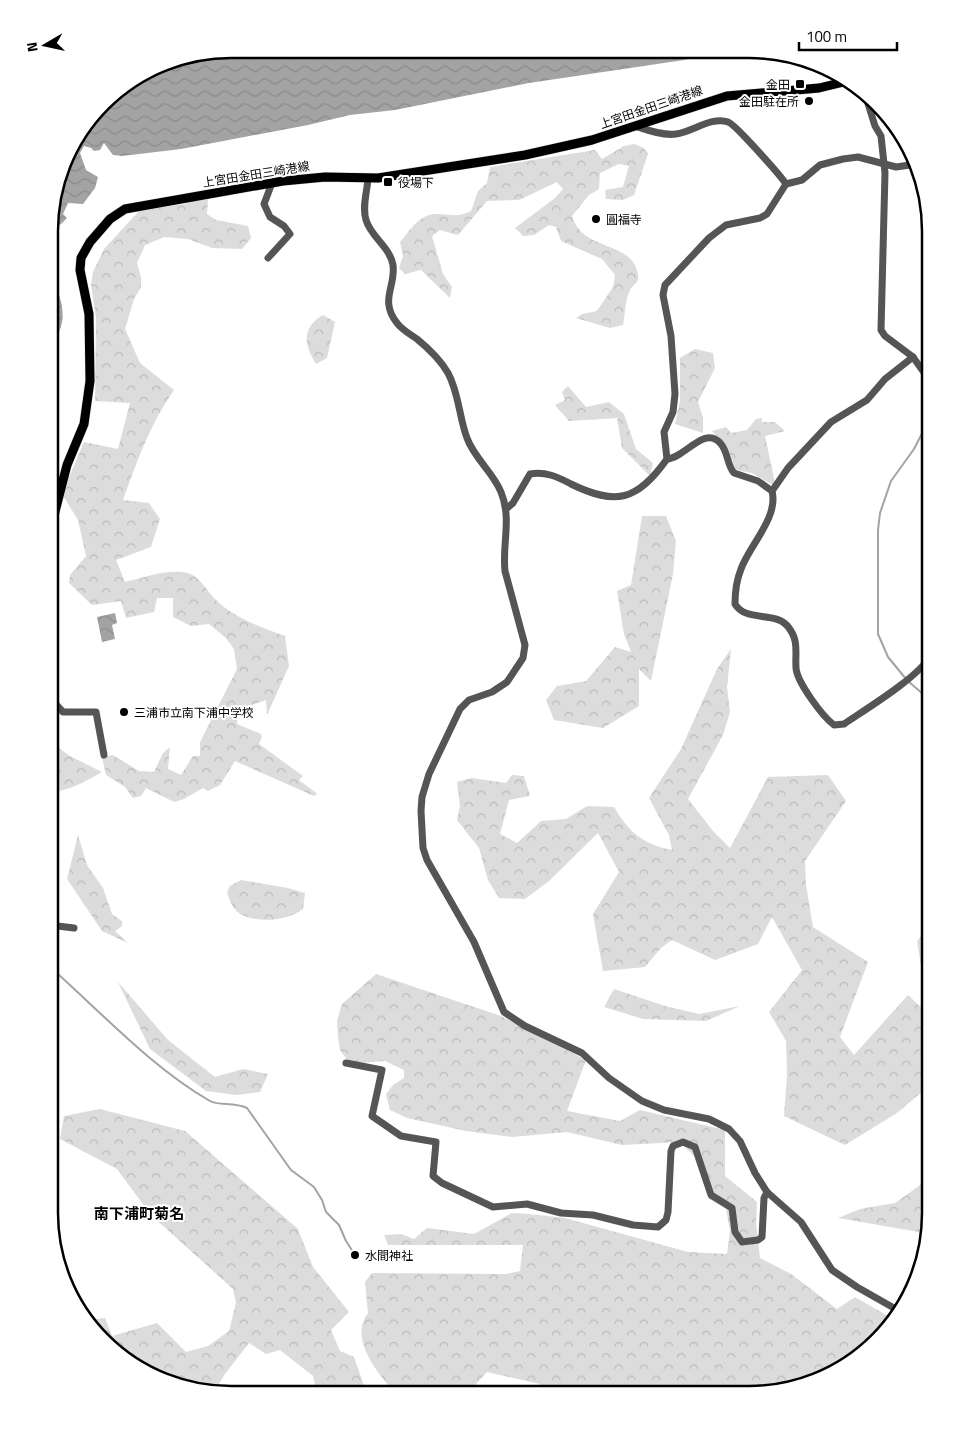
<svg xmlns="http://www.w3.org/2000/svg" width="979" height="1444" viewBox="0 0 979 1444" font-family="'Titillium Web','Noto Sans JP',sans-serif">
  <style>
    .forest { fill: url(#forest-crowns) }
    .water { fill: url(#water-waves) }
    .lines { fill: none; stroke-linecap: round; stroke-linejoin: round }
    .stream { stroke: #a3a3a3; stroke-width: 2 }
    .major-casing { stroke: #dbdbdb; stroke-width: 10 }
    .minor { stroke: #555; stroke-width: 7 }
    .major { stroke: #000; stroke-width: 9 }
    .poi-dot { fill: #000; stroke: #fff; stroke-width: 2 }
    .labels { text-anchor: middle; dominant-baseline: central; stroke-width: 4; stroke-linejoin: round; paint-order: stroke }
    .poi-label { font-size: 12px; fill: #000; stroke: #fff; text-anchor: start }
    .street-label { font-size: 12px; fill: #000; stroke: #fff }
    .quarter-label { font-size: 15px; font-weight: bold; fill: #000; stroke: #fff }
    .rim { fill: none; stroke: #000; stroke-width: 2.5 }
  </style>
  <defs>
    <pattern id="forest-crowns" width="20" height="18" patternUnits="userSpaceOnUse" patternTransform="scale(1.25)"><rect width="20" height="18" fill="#dcdcdc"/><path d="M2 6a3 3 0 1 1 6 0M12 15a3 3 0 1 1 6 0" fill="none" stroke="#bbb"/></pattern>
    <pattern id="water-waves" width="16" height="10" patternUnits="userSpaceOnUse" patternTransform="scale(1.25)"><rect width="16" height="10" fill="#a3a3a3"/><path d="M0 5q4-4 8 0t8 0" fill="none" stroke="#8b8b8b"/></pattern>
  </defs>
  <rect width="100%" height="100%" fill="#fff"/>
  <g class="forest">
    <path d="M634 144 644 148 648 154 634 195 623 200 606 199 605 190 623 187 629 166 619 164 600 173 599 189 589 195 572 216C583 253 631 239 638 274 640 283 633 284 630 290 625 300 625 315 623 325L610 328 576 318 582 314 597 311 613 287 615 275 602 259 561 241 556 227 549 225 534 235 523 236 515 228 555 198 563 189 557 182 519 200 487 201 458 235 440 230 432 236 443 274 452 287 450 298 421 270 405 274 399 268 403 256 400 242C408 233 417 218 429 215 445 211 455 220 471 211L478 191 487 183 490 167 595 150 602 159 624 146Z"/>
    <path d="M203 195 208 199 207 214 216 220 248 226 251 238 242 249 212 248 188 239 164 237 145 245 137 263 141 277V287L134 299 125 329 140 363 174 390C150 424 137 461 123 500L149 503 160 519 151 547 116 560 125 582C142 578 164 570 182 572 198 573 204 587 214 598 232 617 260 627 285 636L289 666 267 715 266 700 237 710V724L261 734 262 737 259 744 303 776 299 780 315 792 317 794 314 796 235 761 220 785 208 791 203 788 184 799 174 802 146 788 141 796 133 798 125 787 106 775 102 757 113 755 139 771 154 772 163 753 170 747 168 769 181 775 193 756H200V742L237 669 234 649 226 638 209 624 191 626 173 617V598H157L154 612 126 618 121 601 92 605 69 583 70 575 86 556 78 520 62 494 84 442 118 449 130 403 95 401 96 318 91 285 93 272 104 249 140 210 185 204Z"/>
    <path d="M323 315 335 322 327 358 316 364C304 345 301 328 323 315Z"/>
    <polygon points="695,349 713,353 715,368 698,402 703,418 703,433 675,424 680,401 680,358"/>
    <polygon points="568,386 586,407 609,402 624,414 636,449 653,463 650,476 622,448 617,418 569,421 555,405 565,400 562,392"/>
    <polygon points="762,418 762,422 775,422 785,431 765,436 775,483 773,485 752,473 736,470 729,452 712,431 726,427 731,433 747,430 756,419"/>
    <polygon points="642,516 666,516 676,541 673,574 651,681 639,669 639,706 603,728 554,720 546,700 557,686 586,681 615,647 631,652 624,634 617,591 631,585"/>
    <path d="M731 649 727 687 730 712 723 735 688 799 713 831 730 848 768 777 828 775 846 801 805 861 806 885 813 927 868 962 840 1037 854 1055 908 995 929 1015 917 941 930 927V1085L897 1113 845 1145 784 1116 787 1074 786 1041 769 1012 802 970 772 917 758 944 715 960 672 940 661 948 645 967 603 971 593 914 619 872 598 833 549 881 525 899 499 898 488 880 479 848 457 820 460 806 457 782 472 778 506 783 512 775 524 776 530 796 509 800 500 834 517 843 541 821 566 819 587 806 614 807C629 832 642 844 672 850L669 835 649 798 681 749 717 669Z"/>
    <path d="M49 741 70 756 102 772C85 782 70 790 49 793Z"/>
    <polygon points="78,835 87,865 103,888 112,914 122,921 122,926 115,931 128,943 102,931 67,879"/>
    <path d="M241 880 288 888 305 893 303 909C288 921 260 923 242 915 234 911 229 901 227 892L230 886Z"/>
    <path d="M376 974 501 1016 586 1060 567 1111 620 1121 640 1110 725 1130V1176L757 1202 756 1223 760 1258 791 1274 837 1309 855 1297 895 1320 868 1350 818 1381 749 1395H532L540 1384 487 1372 474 1386 471 1394H396C379 1375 348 1339 368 1313L365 1282 372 1273 507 1274 520 1271 523 1245H388L384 1235 401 1234 414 1239 427 1228 474 1234 512 1213 529 1214 565 1218 688 1252 727 1254 730 1231 726 1209 709 1199 694 1156 680 1142 622 1145 567 1132 512 1137 466 1131 407 1118 390 1110 386 1094 393 1085 404 1078V1070L385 1061 359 1063 348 1061 340 1050 338 1037 337 1021 342 1004Z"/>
    <polygon points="118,982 168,1040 215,1077 243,1069 268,1074 260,1092 237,1095 206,1091 150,1049"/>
    <polygon points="614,989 665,1006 699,1014 740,1006 706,1021 643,1019 604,1007"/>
    <polygon points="100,1109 185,1131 298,1229 313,1267 349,1312 331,1330 340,1351 354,1357 367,1394 317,1394 313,1376 280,1350 266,1354 249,1343 225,1374 217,1387 226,1394 207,1394 120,1358 93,1323 96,1319 105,1318 112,1336 157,1323 186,1352 208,1346 229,1331 236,1303 233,1289 151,1215 117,1169 60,1139 64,1116"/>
    <polygon points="930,1178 930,1226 924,1242 919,1232 838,1218 860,1209 895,1203"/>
  </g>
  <g class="water">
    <polygon points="230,49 723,50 684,60 529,83 395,110 350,115 308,125 181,149 122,156 113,155 104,143 100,150 94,151 91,148 84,146 80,153 86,170 98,177 95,188 83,204 68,203 63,214 67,218 60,225 56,218 50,220 50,206 73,140 111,94 172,58"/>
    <path d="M50 274C60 293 70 319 55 338L50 336Z"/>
    <polygon points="115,613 117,623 112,625 115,639 102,642 97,617"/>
  </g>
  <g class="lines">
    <g class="stream">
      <polyline points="906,679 888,657 878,634 878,530 880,513 891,481 914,449 930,418"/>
      <polyline points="909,682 930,700"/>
      <path d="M49 966C100 1011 151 1067 210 1101 219 1106 234 1102 247 1108L291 1170 314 1187 322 1200 326 1212 339 1225 346 1241 355 1255"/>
    </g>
    <g class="major-casing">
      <polyline id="major" points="50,531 67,465 84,424 90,381 89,314 80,270 81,258 90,242 110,219 125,209 283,181 325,177 378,178 525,155 592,140 727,96 819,88 848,81"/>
    </g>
    <g class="minor">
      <polyline points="865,94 875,126 881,136 885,173 881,330 885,336 913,357 930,381"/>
      <path d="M635 126C647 130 664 136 676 134 692 132 712 116 728 122 734 123 781 176 786 184"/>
      <path d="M368 179C367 192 362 207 366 220 371 237 390 247 393 265 396 287 379 300 397 323 402 330 410 334 417 339 428 348 441 361 448 373 459 393 459 417 467 438 474 458 493 472 501 492 512 519 502 544 505 571L525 645 523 658 507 682 492 692 469 700 460 709 429 774 422 797 421 811 423 848 427 860 474 942 504 1012 525 1026 582 1053 609 1078 642 1101 664 1110 709 1119 729 1129 740 1141 755 1173 767 1192 801 1222 832 1270 857 1287 901 1312"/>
      <polyline points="786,184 802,180 820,165 843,159 858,157 896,167 917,164"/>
      <polyline points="268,258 290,234 284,226 270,217 264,204 272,183"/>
      <path d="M913 357 885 379 867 400 831 422 788 468 772 491C779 517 749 546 741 569 737 579 735 593 735 604 746 623 777 610 789 628 799 641 795 653 796 668 797 682 822 716 834 725L844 724C866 709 919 677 930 656"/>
      <path d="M667 459C685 458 705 424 721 444 728 452 727 465 734 473L758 481 772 491"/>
      <path d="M506 509 513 503 530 474C545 471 558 477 571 484 616 506 637 501 667 459L664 432 673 412 675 394 671 336 663 295 665 285 709 238 726 225 760 218 767 214 786 184"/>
      <polyline points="50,698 63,712 96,712 104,755"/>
      <polyline points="49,925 74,928"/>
      <polyline points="346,1063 382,1070 372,1116 401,1136 436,1142 433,1176 442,1183 493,1207 527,1204 561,1213 593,1215 633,1225 658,1227 666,1220 668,1212 671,1151 673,1146 683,1142 695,1147 711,1195 732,1208 735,1232 742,1242 758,1240 762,1237 764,1198 767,1192"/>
    </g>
    <use href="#major" class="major"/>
  </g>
  <g class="poi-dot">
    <rect x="795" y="79" width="10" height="10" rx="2.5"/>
    <circle cx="809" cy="101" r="5"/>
    <rect x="383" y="177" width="10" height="10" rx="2.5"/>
    <circle cx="596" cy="219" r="5"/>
    <circle cx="124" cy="712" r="5"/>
    <circle cx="355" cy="1255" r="5"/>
  </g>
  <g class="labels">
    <g class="poi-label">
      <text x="790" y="84" text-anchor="end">金田</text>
      <text x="799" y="101" text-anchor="end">金田駐在所</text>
      <text x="398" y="182">役場下</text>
      <text x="606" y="219">圓福寺</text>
      <text x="134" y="712">三浦市立南下浦中学校</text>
      <text x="365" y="1255">水間神社</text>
    </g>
    <g class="street-label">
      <text transform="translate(651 107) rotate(-19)">上宮田金田三崎港線</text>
      <text transform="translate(256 174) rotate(-9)">上宮田金田三崎港線</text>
    </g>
    <g class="quarter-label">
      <text x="139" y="1213">南下浦町菊名</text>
    </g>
  </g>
  <path d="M0 0H979V1444H0ZM231 58H749A173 173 0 0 1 922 231V1213A173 173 0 0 1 749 1386H231A173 173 0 0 1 58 1213V231A173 173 0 0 1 231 58Z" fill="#fff" fill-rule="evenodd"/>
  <path class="rim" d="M231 58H749A173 173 0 0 1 922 231V1213A173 173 0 0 1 749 1386H231A173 173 0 0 1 58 1213V231A173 173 0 0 1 231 58Z"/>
  <g transform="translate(45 45) rotate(261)" stroke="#ffffff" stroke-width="4" paint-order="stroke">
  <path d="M0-4L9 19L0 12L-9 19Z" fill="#000000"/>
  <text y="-8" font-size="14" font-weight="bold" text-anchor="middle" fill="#000000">N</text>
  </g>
  <path d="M799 42v8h98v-8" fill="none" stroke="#000000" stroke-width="2.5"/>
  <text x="806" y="42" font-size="15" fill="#000000" stroke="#ffffff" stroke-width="4" paint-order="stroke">100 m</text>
</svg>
